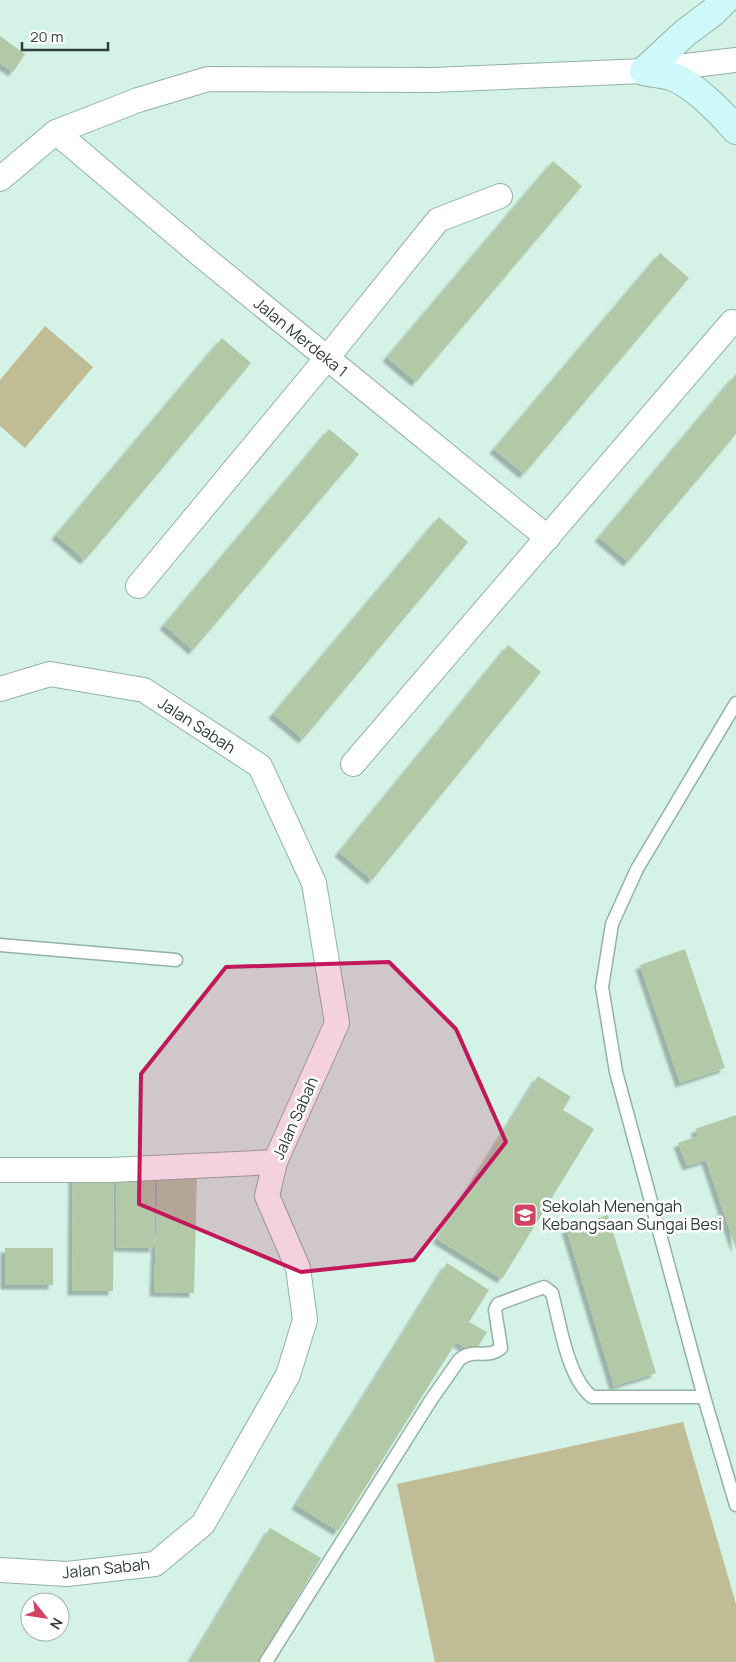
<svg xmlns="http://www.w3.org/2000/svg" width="736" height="1662" viewBox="0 0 736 1662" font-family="Manrope,sans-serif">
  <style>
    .green { fill: #c0bd96 }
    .building { fill: #b1c9a7; filter: url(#shadow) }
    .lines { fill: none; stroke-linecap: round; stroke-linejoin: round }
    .lane-casing { stroke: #93b1a4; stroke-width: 15 }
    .street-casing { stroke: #93b1a4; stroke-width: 26 }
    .secondary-casing { stroke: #93b1a4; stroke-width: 30 }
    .lane { stroke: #fff; stroke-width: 12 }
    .street { stroke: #fff; stroke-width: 24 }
    .secondary { stroke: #cef8fa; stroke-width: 28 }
    .marked { fill: #c2185b; fill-opacity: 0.2; stroke: #c2185b; stroke-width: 4; stroke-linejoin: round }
    .labels { text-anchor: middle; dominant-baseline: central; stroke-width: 5; stroke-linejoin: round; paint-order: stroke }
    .street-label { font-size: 16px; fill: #313d38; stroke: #fff }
    .poi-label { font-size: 16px; fill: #313d38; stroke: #fff; text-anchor: start }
  </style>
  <defs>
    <filter id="shadow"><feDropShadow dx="-4.5" dy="4.5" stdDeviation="1" flood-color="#0004"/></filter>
  </defs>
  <rect width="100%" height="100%" fill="#d4f3e6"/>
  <g class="green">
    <polygon points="45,326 93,367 25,448 0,426 0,380"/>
    <polygon points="683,1422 736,1604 736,1662 435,1662 397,1484"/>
  </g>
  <g class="building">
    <polygon points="0,36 25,54 13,72 0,63"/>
    <polygon points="553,161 582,186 416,382 387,357"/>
    <polygon points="660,253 689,278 524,474 494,449"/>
    <polygon points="222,338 251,363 85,560 56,535"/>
    <polygon points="736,374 736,434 628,562 599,537"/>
    <polygon points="329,429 359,454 193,650 164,625"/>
    <polygon points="439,517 468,542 303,739 273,714"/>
    <polygon points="508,645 541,672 372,880 339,852"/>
    <polygon points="685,949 725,1068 680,1083 640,965"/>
    <polygon points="538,1076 571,1097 563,1110 594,1129 502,1279 437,1239"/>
    <polygon points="736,1115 736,1249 706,1160 687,1166 678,1143 698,1136 695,1129"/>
    <polygon points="158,1175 197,1176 194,1293 154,1292"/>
    <polygon points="73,1176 114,1176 113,1291 72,1291"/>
    <polygon points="117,1176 155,1176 154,1248 116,1247"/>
    <polygon points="608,1215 656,1373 614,1386 566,1228"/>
    <rect x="5" y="1248" width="48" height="37"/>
    <polygon points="447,1263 489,1290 469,1322 487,1332 474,1353 456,1342 338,1531 296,1505"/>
    <polygon points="270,1528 321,1558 259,1662 190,1662"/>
  </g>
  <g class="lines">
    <g class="lane-casing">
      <g id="lane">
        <polyline points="736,703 637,869 612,924 602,987 616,1072 704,1397 736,1505"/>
        <polyline points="0,945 176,960"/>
        <path d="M266 1662 431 1400 459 1360C473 1347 487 1360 501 1348L495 1310 498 1304 544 1287 552 1293C560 1323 567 1377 592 1397H704"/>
      </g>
    </g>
    <g class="street-casing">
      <g id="street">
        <polyline points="56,132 202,256 548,538"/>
        <polyline points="0,179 56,132 138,100 208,79 433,80 644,71 736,60"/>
        <polyline points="138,586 327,358 438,220 500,196"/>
        <polyline points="0,689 50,674 144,690 260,766 314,883 337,1023 275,1162 267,1196 298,1268 305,1320 288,1375 203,1524 155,1564 67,1574 0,1570"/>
        <polyline points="353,764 732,322"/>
        <polyline points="0,1170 110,1170 275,1162"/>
      </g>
    </g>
    <g class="secondary-casing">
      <g id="secondary">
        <path d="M644 71C653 73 662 74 671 76 693 84 721 112 736 130"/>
        <polyline points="644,71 685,33 713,12 725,0"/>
      </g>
    </g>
    <use href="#lane" class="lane"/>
    <use href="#street" class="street"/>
    <use href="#secondary" class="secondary"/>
  </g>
  <path class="marked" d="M389 962 456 1029 506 1142 414 1260 301 1272 139 1204 141 1074 226 967Z"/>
  <defs>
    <g id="school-square" transform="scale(1.25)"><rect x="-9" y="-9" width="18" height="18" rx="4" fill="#d24364" stroke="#fff"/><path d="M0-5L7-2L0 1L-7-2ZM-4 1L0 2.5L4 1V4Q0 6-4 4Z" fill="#fff"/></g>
  </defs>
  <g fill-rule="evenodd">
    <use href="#school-square" x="525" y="1215"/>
  </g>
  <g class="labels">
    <g class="street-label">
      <text transform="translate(301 337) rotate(39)">Jalan Merdeka 1</text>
      <text transform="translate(197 725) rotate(33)">Jalan Sabah</text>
      <text transform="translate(295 1118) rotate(-66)">Jalan Sabah</text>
      <text transform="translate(106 1568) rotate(-6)">Jalan Sabah</text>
    </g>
    <g class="poi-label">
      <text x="542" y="1206">Sekolah Menengah<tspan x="542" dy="18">Kebangsaan Sungai Besi</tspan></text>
    </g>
  </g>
  <g transform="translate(45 1617) rotate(120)"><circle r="24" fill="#ffffff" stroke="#adb1af"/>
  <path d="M0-4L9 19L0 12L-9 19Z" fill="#d24364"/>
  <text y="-8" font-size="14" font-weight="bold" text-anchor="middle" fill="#313d38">N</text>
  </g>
  <path d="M22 42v8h86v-8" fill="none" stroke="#313d38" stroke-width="2.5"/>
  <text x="30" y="42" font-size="15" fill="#313d38" stroke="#ffffff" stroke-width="4" paint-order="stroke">20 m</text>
</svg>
